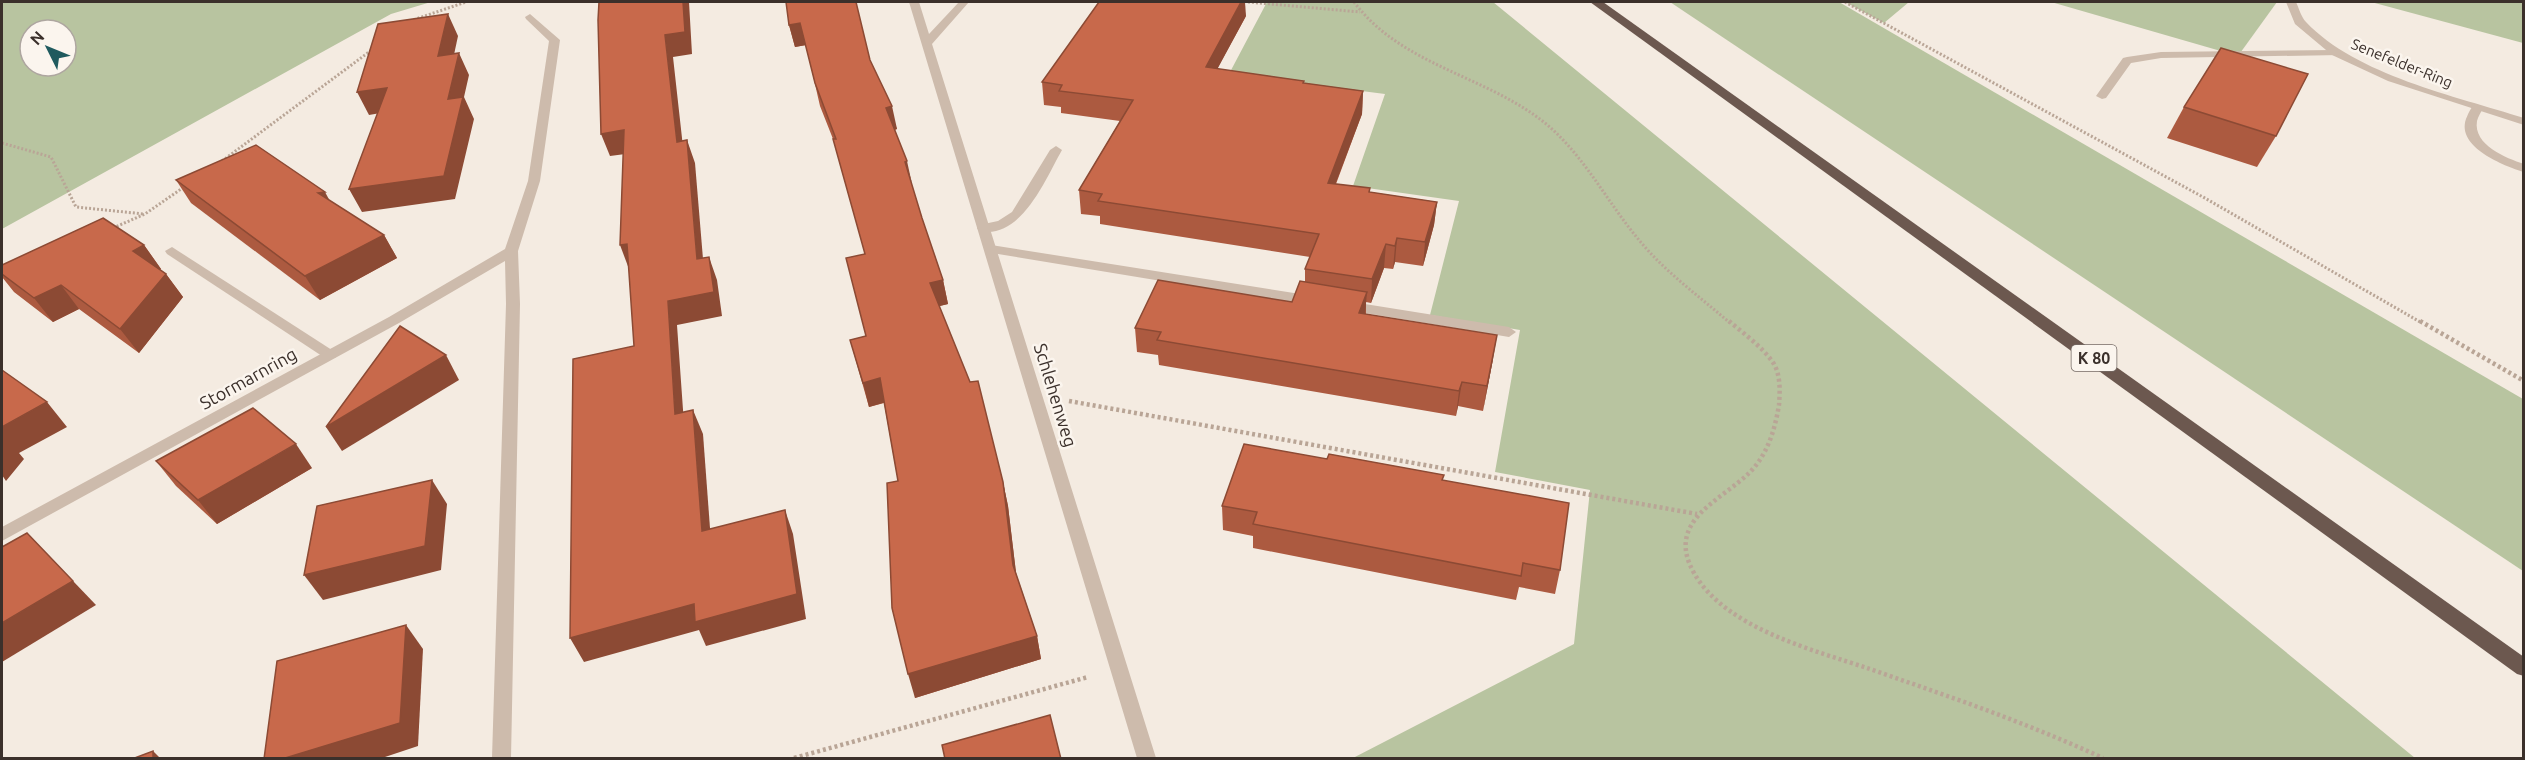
<svg xmlns="http://www.w3.org/2000/svg" width="2525" height="760" viewBox="0 0 2525 760" font-family="Ubuntu,sans-serif">
  <style>
    .green { fill: #b8c4a0; fill-rule: evenodd }
    .lines { fill: none; stroke-linecap: round; stroke-linejoin: round }
    .path-far1 { stroke: #b9a596; stroke-width: 3; stroke-dasharray: 2 2; stroke-linecap: butt }
    .path { stroke: #b9a596; stroke-width: 4.5; stroke-dasharray: 3 3; stroke-linecap: butt }
    .service { fill: #cdbbac; fill-rule: evenodd }
    .minor { fill: #cdbbac; fill-rule: evenodd }
    .trunk { fill: #6c584f; fill-rule: evenodd }
    .wall { fill: #ac5a40 }
    .shaded-wall { fill: #8c4a34 }
    .building { fill: #c8694b; stroke: #8c4a34; stroke-width: 1.5 }
    .labels { text-anchor: middle; dominant-baseline: central; stroke-width: 5; stroke-linejoin: round; paint-order: stroke }
    .far-street-label { font-size: 15px; fill: #3b302b; stroke: #fbf5ee }
    .shield { fill: #fbf5ee; stroke: #756b66; stroke-width: 1.5 }
    .shield-label { font-size: 16px; font-weight: bold; fill: #3b302b }
    .street-label { font-size: 18px; fill: #3b302b; stroke: #fbf5ee }
  </style>
  <rect width="100%" height="100%" fill="#f4ebe1"/>
  <g class="green">
    <path d="M2 2H431L391 14 2 229ZM30 30H66V66H30Z"/>
    <polygon points="1267,2 1493,2 2415,758 1353,758 1574,644 1590,490 1495,472 1520,330 1430,315 1459,201 1353,186 1385,94 1229,74"/>
    <polygon points="1670,2 1839,2 2523,399 2523,571"/>
    <polygon points="1845,2 1909,2 1884,23"/>
    <polygon points="2051,2 2277,2 2238,56"/>
    <polygon points="2371,2 2523,2 2523,43"/>
  </g>
  <g class="lines">
    <g class="path-far1">
      <polyline points="1248,2 1360,12"/>
      <path d="M1354 2C1402 66 1485 75 1545 123 1584 155 1607 202 1639 240 1665 272 1699 296 1730 323"/>
      <polyline points="1845,2 2203,197 2422,323"/>
      <polyline points="410,21 466,2"/>
      <polyline points="2,143 51,157 76,207 144,214"/>
      <polyline points="222,161 373,49"/>
      <polyline points="113,228 145,214 184,187"/>
    </g>
    <g class="path">
      <path d="M1729 321C1743 333 1761 346 1772 361 1781 373 1780 392 1779 405 1775 429 1768 453 1751 471 1722 501 1664 520 1694 573 1726 629 1814 650 1870 669 1899 679 1927 689 1956 699 2006 717 2055 736 2103 758"/>
      <polyline points="2420,321 2524,381"/>
      <polyline points="1069,401 1697,514"/>
      <polyline points="794,758 1088,677"/>
    </g>
    <g class="service">
      <polygon points="2336,50 2340,51 2340,55 2161,58 2131,63 2106,98 2102,99 2096,96 2123,58 2127,57 2161,52"/>
      <path d="M2477 104 2483 108C2481 112 2478 117 2477 121 2473 145 2506 158 2524 164V172C2504 166 2456 147 2466 119 2469 112 2471 106 2477 104Z"/>
      <path d="M1056 146 1062 150C1046 178 1021 241 979 231L977 228 979 225 998 221 1012 212 1050 150Z"/>
      <polygon points="991,245 1313,296 1320,301 1313,306 986,252 984,249"/>
      <polygon points="172,247 335,352 337,355 335,358 325,358 167,254 165,251"/>
      <polygon points="1346,301 1509,327 1516,332 1509,337 1341,309 1339,306"/>
    </g>
    <g class="minor">
      <polygon points="909,2 919,2 929,34 959,2 969,2 932,44 1156,758 1137,758"/>
      <path d="M2286 2H2296C2299 8 2301 17 2306 22 2356 75 2455 96 2524 118V125L2388 81 2332 55 2295 24Z"/>
      <polygon points="530,14 560,40 540,181 518,251 520,304 511,758 492,758 506,304 505,261 399,323 2,541 2,527 389,317 505,249 528,181 549,41 526,19 525,17"/>
    </g>
    <polygon class="trunk" points="1590,2 1603,2 2524,657 2524,676 2517,674"/>
  </g>
  <g class="wall">
    <polygon points="1246,16 1217,69 1304,81 1304,83 1363,91 1362,114 1336,184 1370,188 1370,192 1437,202 1434,225 1423,266 1395,262 1393,269 1384,268 1371,303 1366,302 1366,314 1493,359 1483,411 1458,406 1456,416 1439,413 1159,365 1158,355 1137,352 1135,328 1292,302 1305,282 1305,269 1310,257 1100,224 1100,216 1081,214 1079,190 1120,121 1061,113 1061,107 1044,105 1042,82"/>
    <polygon points="789,25 870,60 897,129 895,130 922,218 943,280 948,304 939,306 1003,482 1008,506 1016,573 1037,636 1041,659 915,698 898,481 884,403 869,407 850,340 866,336 865,254 833,139 820,106 806,45 795,47"/>
    <polygon points="2184,107 2276,136 2257,167 2167,138"/>
    <polygon points="176,180 330,201 384,235 397,258 320,300 191,203"/>
    <polygon points="144,245 161,269 160,269 166,274 183,297 139,353 79,309 53,322 14,292 2,277 2,265"/>
    <polygon points="156,461 312,468 217,524 176,486"/>
    <polygon points="1443,480 1560,570 1555,594 1519,587 1516,600 1253,548 1253,536 1223,530 1222,506"/>
  </g>
  <g class="shaded-wall">
    <polygon points="683,2 689,2 692,54 673,57 685,165 677,142 665,35"/>
    <polygon points="1241,2 1245,2 1246,16 1206,90 1206,67"/>
    <polygon points="448,14 458,36 449,78 438,56"/>
    <polygon points="800,23 806,45 795,47 789,25"/>
    <polygon points="459,53 469,75 464,97 474,119 455,199 362,212 349,189 448,99"/>
    <polygon points="387,88 398,110 369,115 357,92"/>
    <polygon points="1363,91 1362,114 1327,206 1328,183"/>
    <polygon points="892,106 897,129 891,130 886,108"/>
    <polygon points="624,130 633,153 610,156 601,134"/>
    <polygon points="687,140 695,163 705,283 697,259"/>
    <polygon points="907,161 912,184 905,162"/>
    <polygon points="325,192 338,216 318,193"/>
    <polygon points="1437,202 1434,225 1423,266 1425,242"/>
    <polygon points="384,235 397,258 320,300 305,276"/>
    <polygon points="1397,238 1395,262 1393,269 1395,246"/>
    <polygon points="627,244 629,269 620,245"/>
    <polygon points="1386,244 1384,268 1371,303 1372,279"/>
    <polygon points="144,245 161,269 149,274 133,251"/>
    <polygon points="709,257 717,280 722,316 677,325 685,438 675,414 668,301"/>
    <polygon points="166,274 183,297 139,353 120,329"/>
    <polygon points="943,280 948,304 936,307 930,283"/>
    <polygon points="61,285 79,309 53,322 34,298"/>
    <polygon points="1367,292 1365,316 1359,313"/>
    <polygon points="1497,335 1493,359 1483,411 1487,386"/>
    <polygon points="446,355 459,380 342,451 326,427"/>
    <polygon points="880,378 886,402 869,407 863,383"/>
    <polygon points="1462,382 1458,406 1456,416 1459,391"/>
    <polygon points="47,402 67,427 19,453 24,459 6,481 2,475 2,427"/>
    <polygon points="693,410 703,434 712,555 702,531"/>
    <polygon points="296,444 312,468 217,524 198,500"/>
    <polygon points="432,480 447,504 441,570 323,600 304,575"/>
    <polygon points="1003,482 1008,506 1018,589 1013,565"/>
    <polygon points="785,510 793,534 806,619 706,646 699,630 584,662 570,638"/>
    <polygon points="73,581 96,605 2,662 2,623"/>
    <polygon points="406,625 423,649 418,746 379,759 282,759"/>
    <polygon points="1037,636 1041,659 915,698 908,674"/>
    <polygon points="153,751 161,759 153,759"/>
  </g>
  <g class="building">
    <polygon points="599,2 683,2 685,32 665,35 677,142 687,140 697,259 709,257 714,292 668,301 675,414 693,410 702,531 785,510 797,594 695,622 694,604 570,638 573,359 634,346 627,244 620,245 624,130 601,134 598,20"/>
    <polygon points="786,2 856,2 870,60 892,106 886,108 907,161 905,162 922,218 943,280 930,283 970,382 978,381 1003,482 1013,565 1037,636 908,674 892,608 887,483 898,481 880,378 863,383 850,340 866,336 846,258 865,254 833,139 836,139 815,83 800,23 789,25"/>
    <polygon points="1099,2 1241,2 1206,67 1304,81 1303,83 1363,91 1328,183 1370,188 1369,192 1437,202 1425,242 1397,238 1395,246 1386,244 1372,279 1305,269 1319,234 1098,201 1102,194 1079,190 1133,100 1059,91 1062,85 1042,82"/>
    <polygon points="448,14 438,56 459,53 448,99 463,97 444,176 349,189 387,88 357,92 378,24"/>
    <polygon points="2221,48 2308,74 2276,136 2184,107"/>
    <polygon points="256,145 325,192 318,193 384,235 305,276 176,180"/>
    <polygon points="103,218 144,245 133,251 166,274 120,329 61,285 34,298 2,274 2,265"/>
    <polygon points="1158,280 1292,302 1300,281 1367,292 1359,313 1497,335 1487,386 1462,382 1459,391 1157,340 1161,332 1135,328"/>
    <polygon points="400,326 446,355 326,427"/>
    <polygon points="2,370 47,402 2,427"/>
    <polygon points="253,408 296,444 198,500 156,461"/>
    <polygon points="1244,444 1327,459 1329,454 1444,475 1442,480 1569,503 1560,570 1523,563 1521,576 1253,524 1257,512 1222,506"/>
    <polygon points="432,480 425,546 304,575 317,506"/>
    <polygon points="27,533 73,581 2,623 2,547"/>
    <polygon points="406,625 400,723 282,759 264,759 277,661"/>
    <polygon points="1050,715 1061,759 945,759 942,745"/>
    <polygon points="153,751 153,759 132,759"/>
  </g>
  <g class="labels">
    <g class="far-street-label">
      <text transform="translate(2402 63) rotate(22)">Senefelder-Ring</text>
    </g>
    <rect class="shield" x="2071.5" y="345" width="45" height="26" rx="4.5"/>
    <g class="shield-label">
      <text x="2094" y="358">K 80</text>
    </g>
    <g class="street-label">
      <text transform="translate(248 378) rotate(-29)">Stormarnring</text>
      <text transform="translate(1056 395) rotate(73)">Schlehenweg</text>
    </g>
  </g>
  <rect width="2525" height="760" fill="none" stroke="#3b302b" stroke-width="6"/>
  <g transform="translate(48 48) rotate(313)"><circle r="28" fill="#fbf5ee" stroke="#aea6a0" stroke-width="1.5"/>
  <path d="M0-4.5L10 22L0 15L-10 22Z" fill="#1f5a5e"/>
  <text y="-9" font-size="16" font-weight="bold" text-anchor="middle" fill="#3b302b">N</text>
  </g>
</svg>
